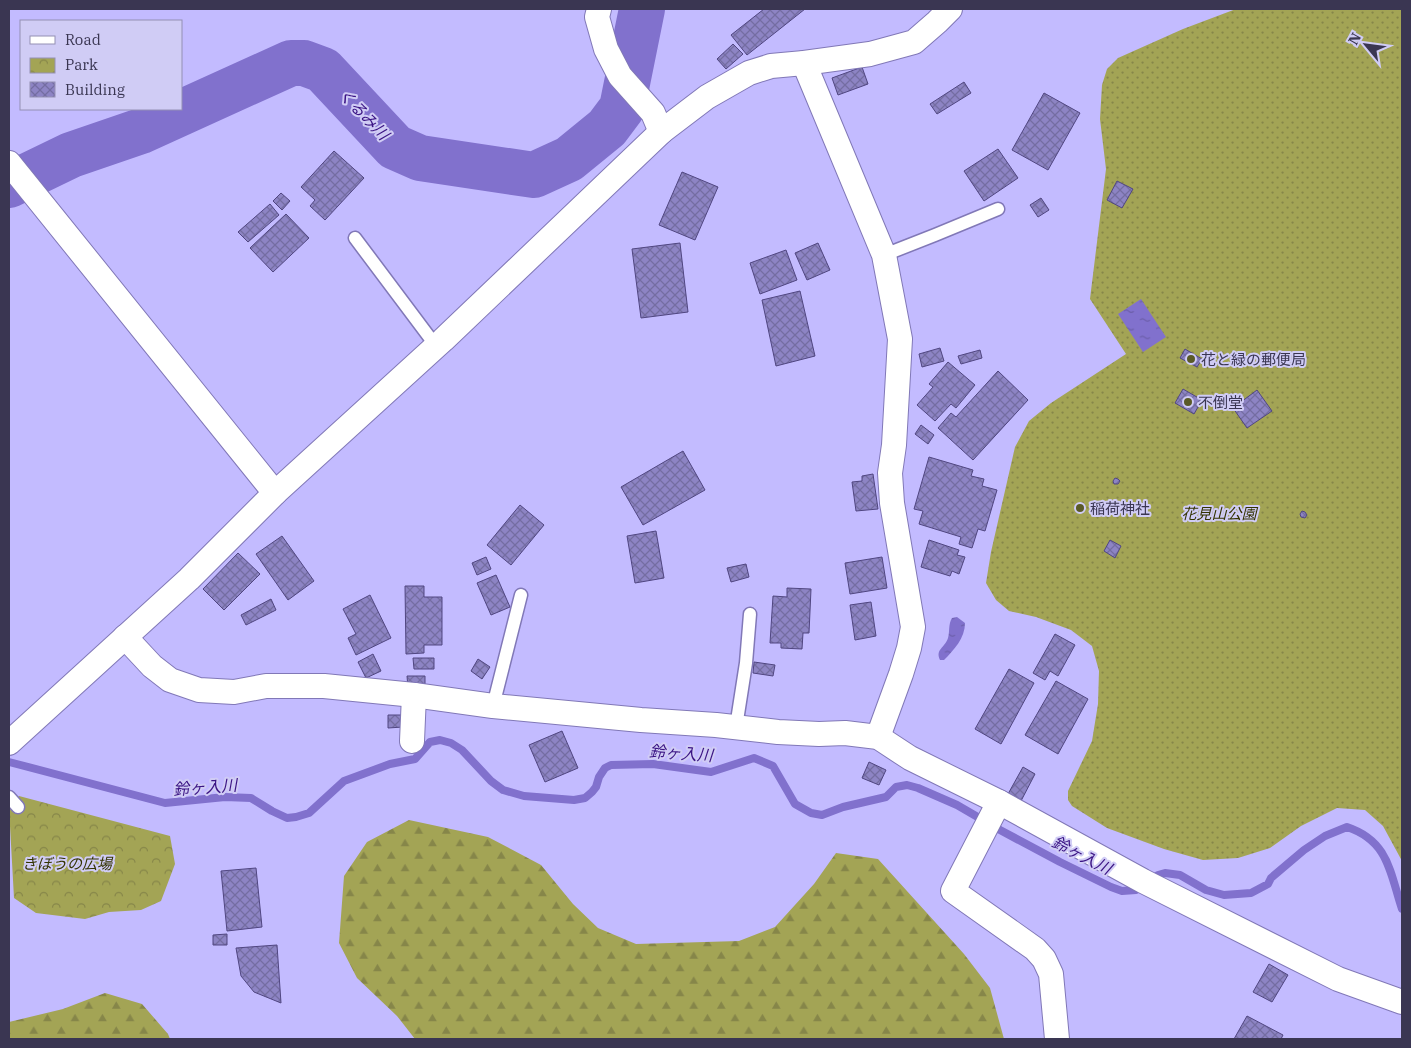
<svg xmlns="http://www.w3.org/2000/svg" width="1411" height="1048" viewBox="0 0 1411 1048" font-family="'IBM Plex Serif','Noto Sans JP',serif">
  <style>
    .forest { fill: url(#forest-firs) }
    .park { fill: url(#park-crowns) }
    .garden { fill: url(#garden-dots) }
    .water { fill: url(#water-ripples) }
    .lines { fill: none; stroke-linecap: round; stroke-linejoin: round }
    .stream { stroke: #8171cd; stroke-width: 8 }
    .river { stroke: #8171cd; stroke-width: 46 }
    .building { fill: url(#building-cross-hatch); stroke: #504681 }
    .service-casing { stroke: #8178b7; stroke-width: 15 }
    .minor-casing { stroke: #8178b7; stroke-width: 26 }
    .service { stroke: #fff; stroke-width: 12 }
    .minor { stroke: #fff; stroke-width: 24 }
    .poi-dot { fill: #5a5a27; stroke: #d0ccf5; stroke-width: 2 }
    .labels { text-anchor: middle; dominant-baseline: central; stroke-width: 4; stroke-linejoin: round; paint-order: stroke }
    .poi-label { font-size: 15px; fill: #3a3652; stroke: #d0ccf5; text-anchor: start }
    .park-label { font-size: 15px; font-style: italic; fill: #333301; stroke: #d0ccf5 }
    .water-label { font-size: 16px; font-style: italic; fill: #3b1484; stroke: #d0ccf5 }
  </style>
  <defs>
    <pattern id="forest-firs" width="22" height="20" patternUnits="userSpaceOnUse" patternTransform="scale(1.25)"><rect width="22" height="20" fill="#a3a455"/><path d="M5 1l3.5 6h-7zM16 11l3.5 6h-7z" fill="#868649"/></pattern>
    <pattern id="park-crowns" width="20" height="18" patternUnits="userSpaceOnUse" patternTransform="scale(1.25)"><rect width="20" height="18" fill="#a3a455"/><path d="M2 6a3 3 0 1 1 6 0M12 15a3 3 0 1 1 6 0" fill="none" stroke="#868649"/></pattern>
    <pattern id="garden-dots" width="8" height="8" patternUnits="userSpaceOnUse" patternTransform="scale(1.25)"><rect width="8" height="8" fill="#a3a455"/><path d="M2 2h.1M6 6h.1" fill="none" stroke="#868649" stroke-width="1.8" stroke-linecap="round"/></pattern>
    <pattern id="water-ripples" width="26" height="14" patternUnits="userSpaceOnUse" patternTransform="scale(1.25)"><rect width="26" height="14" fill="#8171cd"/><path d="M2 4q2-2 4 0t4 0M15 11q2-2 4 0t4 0" fill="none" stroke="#6b5ea9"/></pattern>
    <pattern id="building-cross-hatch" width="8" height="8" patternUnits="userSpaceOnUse" patternTransform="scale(1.25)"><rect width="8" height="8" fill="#8d84c4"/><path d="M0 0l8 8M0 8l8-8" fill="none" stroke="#746da2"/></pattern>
  </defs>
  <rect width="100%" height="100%" fill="#c3bbff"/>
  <g class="forest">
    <polygon points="409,820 488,837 541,865 573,904 598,928 636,944 739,941 775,927 814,884 836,853 878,859 964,954 990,988 1004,1039 415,1039 397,1016 357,978 339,943 344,876 367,842"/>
    <polygon points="105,993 142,1004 168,1034 170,1039 9,1039 9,1022 63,1009"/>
  </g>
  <polygon class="park" points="19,796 170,836 175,864 161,901 141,910 109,912 85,919 36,913 14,898 9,808"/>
  <polygon class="garden" points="1236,9 1402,9 1402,861 1383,826 1365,810 1337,808 1301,826 1270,848 1238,858 1203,860 1164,849 1107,828 1072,806 1068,800 1068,791 1092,741 1098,704 1099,671 1092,646 1071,630 1036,617 1009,611 996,600 986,583 991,552 1015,447 1029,421 1051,403 1126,354 1090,299 1106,169 1100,119 1102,85 1107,69 1118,58 1183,29"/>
  <g class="water">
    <polygon points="1141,299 1166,337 1143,352 1118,314"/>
    <path d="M957 617 965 623C965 638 954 650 944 660H940C935 649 945 648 948 638 950 631 948 625 952 618Z"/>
  </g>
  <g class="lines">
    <path class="stream" d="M9 762 165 803 225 797 251 798 272 811 287 818 296 817 309 813 344 781 390 764 415 759 430 742 440 740 451 743 462 750 491 781 503 790 524 796 574 800 585 798 592 792 596 787 599 777 605 768 611 765 653 764 711 772 754 758 773 766 795 804 811 813 822 815 843 807 886 797 896 787 907 785 918 788 957 805 1000 830 1060 862 1111 887 1122 891 1136 890 1158 875 1165 873 1180 875 1206 890 1224 895 1251 893 1268 884 1271 878 1304 850 1325 836 1347 827C1389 841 1390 873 1402 909"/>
    <polyline class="river" points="9,185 71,155 141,131 291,63 304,63 323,70 395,147 420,158 534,175 569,159 607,128 622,108 642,9"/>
  </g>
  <g class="building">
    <polygon points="764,9 805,9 747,55 731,35"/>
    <polygon points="733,44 743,54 726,69 717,59"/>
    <polygon points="862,67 868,84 838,95 832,78"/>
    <polygon points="964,82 971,93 937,114 930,104"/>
    <polygon points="1044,93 1080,113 1048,170 1012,150"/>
    <polygon points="998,149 1018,178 984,201 964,171"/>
    <polygon points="334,151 364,178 325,220 310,206 315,200 301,187"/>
    <polygon points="682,172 718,187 695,240 659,225"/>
    <polygon points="1117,181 1133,189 1122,208 1107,200"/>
    <polygon points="281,193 290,201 282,210 273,201"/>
    <polygon points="1041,198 1049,210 1038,217 1030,205"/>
    <polygon points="270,204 279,215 248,242 238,232"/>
    <polygon points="286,214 309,238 273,272 250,248"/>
    <polygon points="680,243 688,312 641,318 632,249"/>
    <polygon points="818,243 830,270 807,280 795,253"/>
    <polygon points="786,250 797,280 760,294 750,263"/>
    <polygon points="800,291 815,356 776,366 762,300"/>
    <polygon points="940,348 944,361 922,367 919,354"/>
    <polygon points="1185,349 1202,359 1197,367 1180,358"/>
    <polygon points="980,350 982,358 961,364 958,356"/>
    <polygon points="948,362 975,385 956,408 951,404 935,421 917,405 933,387 929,384"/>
    <polygon points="998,371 1028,400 973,460 938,428 951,413 956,417"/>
    <polygon points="1183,389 1202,400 1194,414 1175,403"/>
    <polygon points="1257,390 1272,411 1247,428 1233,408"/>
    <polygon points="921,425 934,435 928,444 915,434"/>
    <polygon points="683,451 705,490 643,525 621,487"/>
    <polygon points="929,457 973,470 971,476 984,479 982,486 997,490 985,531 978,529 972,548 959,544 961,537 919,524 923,511 914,509"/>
    <polygon points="873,474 878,509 856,511 852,482 862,481 862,476"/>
    <polygon points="1115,478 1118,479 1120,481 1118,484 1114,484 1113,481"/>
    <polygon points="520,505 544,525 511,565 487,545"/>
    <polygon points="1302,511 1305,512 1307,515 1305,518 1301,517 1300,514"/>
    <polygon points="656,531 664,578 635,583 627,536"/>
    <polygon points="282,536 314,581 288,600 256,554"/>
    <polygon points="929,540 959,550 957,555 965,557 959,574 952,571 950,576 921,567"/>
    <polygon points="1110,540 1121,546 1115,558 1104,551"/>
    <polygon points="238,553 260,574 224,610 203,589"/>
    <polygon points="486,557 491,569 477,575 472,563"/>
    <polygon points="882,557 887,588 850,594 845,563"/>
    <polygon points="746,564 749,577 731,582 727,568"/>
    <polygon points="496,575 510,607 491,615 477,583"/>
    <polygon points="405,586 424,586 424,597 442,597 442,645 424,645 424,653 406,654"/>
    <polygon points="787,588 811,589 809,633 803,633 802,649 781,648 781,643 770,643 773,596 787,597"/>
    <polygon points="370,595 391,638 356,655 348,638 356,634 343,609"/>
    <polygon points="271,599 276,610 246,625 241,615"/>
    <polygon points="871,602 876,636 855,640 850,605"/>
    <polygon points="1055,634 1075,645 1058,676 1050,671 1045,680 1033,673"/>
    <polygon points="373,654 381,671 366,678 358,662"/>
    <polygon points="413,658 434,658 434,669 414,669"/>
    <polygon points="478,659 490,667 482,679 471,671"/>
    <polygon points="754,662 775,665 773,676 753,673"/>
    <polygon points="1009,669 1034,683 1001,744 975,729"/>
    <polygon points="407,676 425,676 425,687 408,688"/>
    <polygon points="1056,681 1088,699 1058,754 1025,735"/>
    <polygon points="388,715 403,715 403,727 388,728"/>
    <polygon points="562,731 578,768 545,782 529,745"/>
    <polygon points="869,762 886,770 879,785 862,778"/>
    <polygon points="1023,767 1035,774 1021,801 1008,794"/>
    <polygon points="256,868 262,927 227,931 221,871"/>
    <polygon points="227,934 227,945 213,945 213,935"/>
    <polygon points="277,945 281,1003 254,992 241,976 236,948"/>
    <polygon points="1269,964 1288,975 1272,1002 1253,992"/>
    <polygon points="1247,1016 1283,1035 1281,1039 1234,1039"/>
  </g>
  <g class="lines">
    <g class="service-casing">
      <g id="service">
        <polyline points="355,238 436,346"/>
        <polyline points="884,255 935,235 998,209"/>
        <polyline points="493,706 521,595"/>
        <polyline points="736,727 746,663 750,614"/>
        <polyline points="9,797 18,807"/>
      </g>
    </g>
    <g class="minor-casing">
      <g id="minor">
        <polyline points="599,9 597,17 606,49 620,76 653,113 661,132"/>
        <polyline points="804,63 884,255 900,339 894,445 890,473 892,503 913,627 909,648 901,674 878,737"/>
        <polyline points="9,163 275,493"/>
        <polyline points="125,637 152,666 170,680 199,690 234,692 266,686 324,686 414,695 493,706 641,720 716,725 778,732 819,734 845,733 878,737 910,758 999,802 1143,881 1338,979 1402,1002"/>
        <polyline points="412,741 414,695"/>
        <polyline points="9,743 189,579 275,493 443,340 661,132 707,97 749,73 771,66 804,63 870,54 914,42 937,22 950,9"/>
        <polyline points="999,802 953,891 1035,949 1044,959 1051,974 1057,1039"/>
      </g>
    </g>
    <use href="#service" class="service"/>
    <use href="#minor" class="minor"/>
  </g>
  <g class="poi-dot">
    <circle cx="1191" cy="359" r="5"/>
    <circle cx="1188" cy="402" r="5"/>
    <circle cx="1080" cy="508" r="5"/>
  </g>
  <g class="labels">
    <g class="poi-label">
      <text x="1201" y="359">花と緑の郵便局</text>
      <text x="1198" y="402">不倒堂</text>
      <text x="1090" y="508">稲荷神社</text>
    </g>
    <g class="park-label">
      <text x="1219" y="513">花見山公園</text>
      <text x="67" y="863">きぼうの広場</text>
    </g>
    <g class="water-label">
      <text transform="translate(364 114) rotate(46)">くるみ川</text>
      <text transform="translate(681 753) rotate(4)">鈴ヶ入川</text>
      <text transform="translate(205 787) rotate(-4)">鈴ヶ入川</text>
      <text transform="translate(1082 855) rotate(27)">鈴ヶ入川</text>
    </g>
  </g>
  <rect width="1411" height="1048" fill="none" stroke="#3a3652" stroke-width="20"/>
  <rect x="20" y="20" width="162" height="90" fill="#d0ccf5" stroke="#9490b4"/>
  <rect x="30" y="36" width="25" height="8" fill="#ffffff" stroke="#9490b4"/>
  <text x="65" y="45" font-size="15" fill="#3a3652">Road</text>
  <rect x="30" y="58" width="25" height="15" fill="url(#park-crowns)" stroke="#9490b4"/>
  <text x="65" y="70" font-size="15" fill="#3a3652">Park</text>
  <rect x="30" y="82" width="25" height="15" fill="url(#building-cross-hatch)" stroke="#9490b4"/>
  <text x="65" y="95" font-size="15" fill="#3a3652">Building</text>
  <g transform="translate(1366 45) rotate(299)" stroke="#d0ccf5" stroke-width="4" paint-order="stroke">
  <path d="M0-4L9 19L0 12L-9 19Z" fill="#3a3652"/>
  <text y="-8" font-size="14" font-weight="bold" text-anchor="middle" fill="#3a3652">N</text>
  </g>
</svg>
